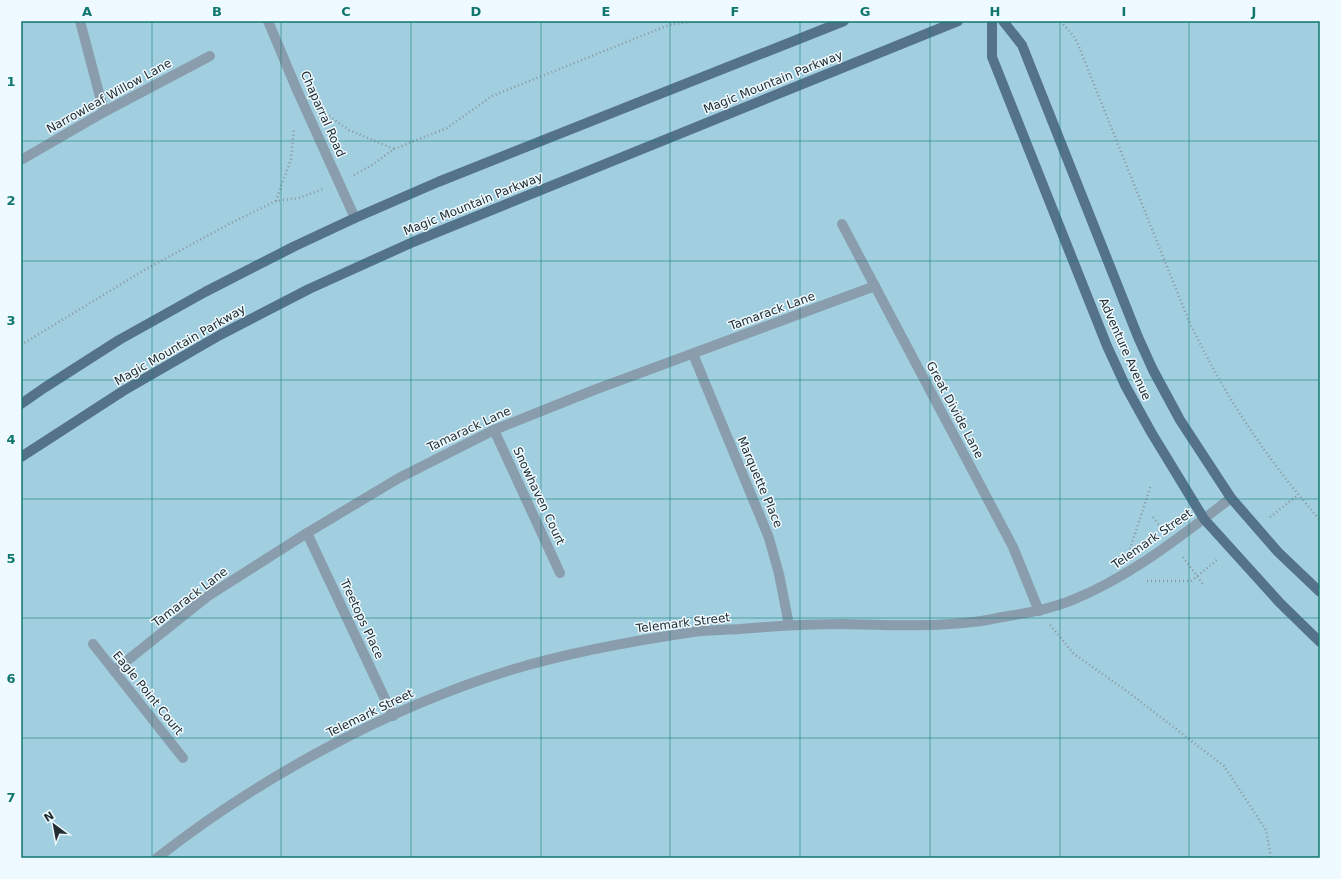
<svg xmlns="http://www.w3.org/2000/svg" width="1341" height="879" viewBox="0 0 1341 879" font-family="'DejaVu Sans',sans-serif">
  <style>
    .green { fill: #a1cfdf }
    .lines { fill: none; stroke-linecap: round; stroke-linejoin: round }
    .path { stroke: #8a969b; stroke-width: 2.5; stroke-dasharray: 1 3; stroke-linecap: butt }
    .lane { stroke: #899dad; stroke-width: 10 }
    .street { stroke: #899dad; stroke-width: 10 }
    .secondary { stroke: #547289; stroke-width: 10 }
    .grid { fill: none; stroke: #0f766e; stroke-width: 1; stroke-opacity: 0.55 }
    .labels { text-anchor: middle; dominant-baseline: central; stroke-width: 3; stroke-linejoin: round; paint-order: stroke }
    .street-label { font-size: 12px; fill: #212d31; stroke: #eefaff }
    .neatline { fill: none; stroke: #0f766e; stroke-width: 1.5 }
    .grid-label { font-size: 13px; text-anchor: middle; font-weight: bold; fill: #0f766e }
  </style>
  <rect width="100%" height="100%" fill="#eefaff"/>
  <rect class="green" x="21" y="21" width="1299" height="837"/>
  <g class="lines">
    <g class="path">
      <path d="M1061 21C1066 29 1073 33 1077 42L1188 319C1224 395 1265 457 1320 520"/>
      <polyline points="329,116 349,130 394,149"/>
      <polyline points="354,175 372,165 394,149 447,128 492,96 659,29 669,25 696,21"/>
      <polyline points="276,201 291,159 294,128"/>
      <polyline points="21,345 146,269 231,223 276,201 299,198 323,189"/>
      <polyline points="1153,517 1162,529"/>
      <polyline points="1270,517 1298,495"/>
      <polyline points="1130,549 1151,485"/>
      <polyline points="1183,557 1203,584"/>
      <polyline points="1147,581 1191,581 1218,559"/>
      <polyline points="1050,625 1074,654 1124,689 1224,766 1266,830 1271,858"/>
    </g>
    <g class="lane">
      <polyline points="80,21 104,112"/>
      <polyline points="21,160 104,112 210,56"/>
      <polyline points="842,224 1013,547 1039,611"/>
      <polyline points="693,354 769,538 779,574 789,625"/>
      <polyline points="494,430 560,573"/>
      <polyline points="307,533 393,716"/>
      <polyline points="93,644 183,758"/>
      <polyline points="114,671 208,596 307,533 399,478 494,430 594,390 875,286"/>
    </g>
    <g class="street">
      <polyline points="268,21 297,90 355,218"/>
      <path d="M157 858C259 778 387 708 511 670 570 652 632 641 693 632 709 630 724 630 740 629 775 626 810 624 845 624 887 625 931 627 973 622 985 621 996 618 1008 616 1029 613 1049 609 1070 601 1130 577 1180 537 1231 498"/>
    </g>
    <g class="secondary">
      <polyline points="992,21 992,57 1107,346 1125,385 1151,432 1204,519 1280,603 1320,642"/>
      <polyline points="1003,21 1022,45 1138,337 1153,370 1180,420 1231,498 1278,552 1320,592"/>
      <polyline points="21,404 44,388 119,340 205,292 295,246 355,218 438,182 844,21"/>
      <polyline points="21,457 123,391 220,335 309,289 413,242 958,21"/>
    </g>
  </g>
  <path class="grid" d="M152 21V858M281 21V858M411 21V858M541 21V858M670 21V858M800 21V858M930 21V858M1060 21V858M1189 21V858M21 141H1320M21 261H1320M21 380H1320M21 499H1320M21 618H1320M21 738H1320"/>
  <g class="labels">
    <g class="street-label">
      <text transform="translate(773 82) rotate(-22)">Magic Mountain Parkway</text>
      <text transform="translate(109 96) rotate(-29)">Narrowleaf Willow Lane</text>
      <text transform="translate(323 114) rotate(66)">Chaparral Road</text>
      <text transform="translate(473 204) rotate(-22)">Magic Mountain Parkway</text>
      <text transform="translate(772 311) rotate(-20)">Tamarack Lane</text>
      <text transform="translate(180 345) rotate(-30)">Magic Mountain Parkway</text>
      <text transform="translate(1125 349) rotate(66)">Adventure Avenue</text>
      <text transform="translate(955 410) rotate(62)">Great Divide Lane</text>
      <text transform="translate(469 429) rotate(-25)">Tamarack Lane</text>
      <text transform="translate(760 482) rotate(67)">Marquette Place</text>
      <text transform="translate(539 496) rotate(65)">Snowhaven Court</text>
      <text transform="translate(1152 539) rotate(-35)">Telemark Street</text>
      <text transform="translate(190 597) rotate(-37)">Tamarack Lane</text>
      <text transform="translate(362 619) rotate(65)">Treetops Place</text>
      <text transform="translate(683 623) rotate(-7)">Telemark Street</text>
      <text transform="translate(148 693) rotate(51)">Eagle Point Court</text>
      <text transform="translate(370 713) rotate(-26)">Telemark Street</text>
    </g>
  </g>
  <rect width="1341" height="879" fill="none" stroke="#eefaff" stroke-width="44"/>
  <g transform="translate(54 825) rotate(328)" stroke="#eefaff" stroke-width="3" paint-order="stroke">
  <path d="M0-3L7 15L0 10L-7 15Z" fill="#212d31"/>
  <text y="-6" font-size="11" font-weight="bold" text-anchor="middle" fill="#212d31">N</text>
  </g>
  <rect x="22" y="22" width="1297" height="835" class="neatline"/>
  <g class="grid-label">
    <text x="87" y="16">A</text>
    <text x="217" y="16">B</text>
    <text x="346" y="16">C</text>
    <text x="476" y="16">D</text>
    <text x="606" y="16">E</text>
    <text x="735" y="16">F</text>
    <text x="865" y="16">G</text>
    <text x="995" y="16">H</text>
    <text x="1124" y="16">I</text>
    <text x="1254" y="16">J</text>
    <text x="11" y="86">1</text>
    <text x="11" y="205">2</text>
    <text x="11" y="325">3</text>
    <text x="11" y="444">4</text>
    <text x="11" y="563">5</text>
    <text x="11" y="683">6</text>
    <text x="11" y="802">7</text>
  </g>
</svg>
